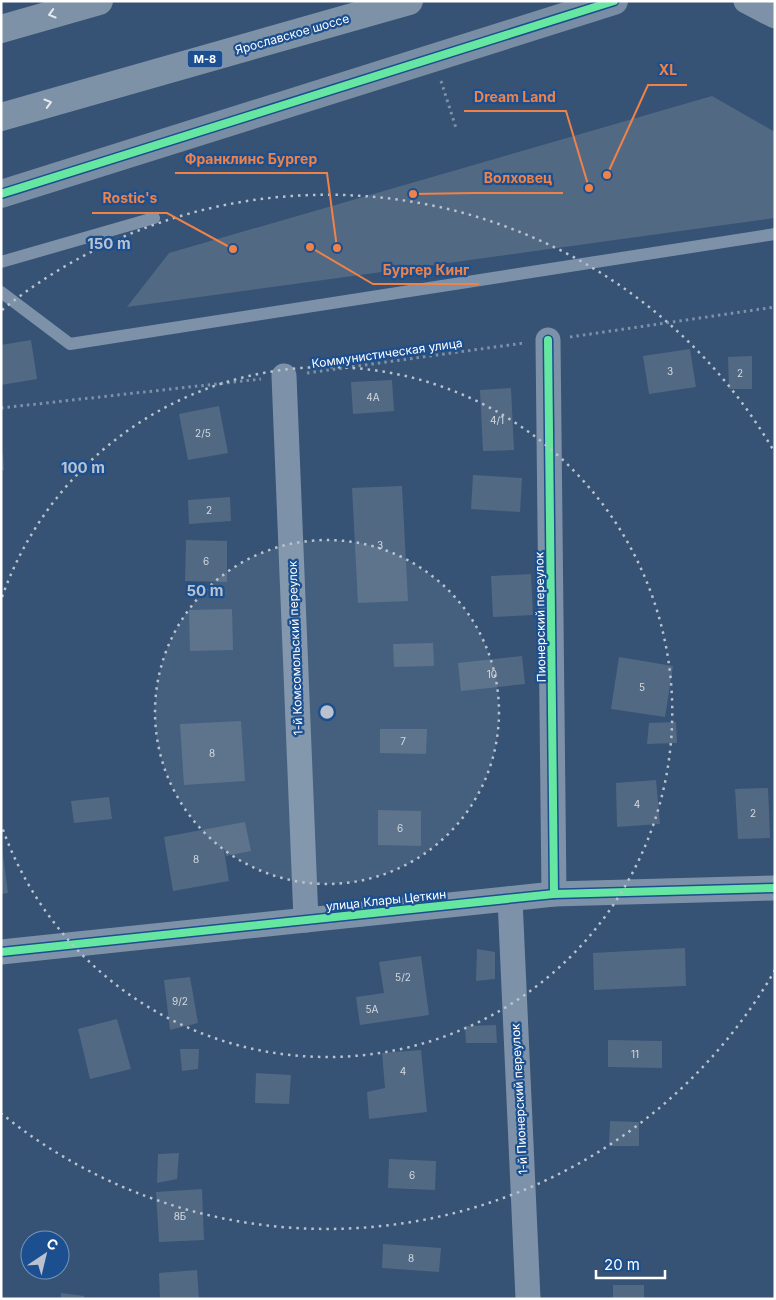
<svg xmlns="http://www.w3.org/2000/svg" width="776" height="1300" viewBox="0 0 776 1300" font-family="Inter,sans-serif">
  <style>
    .building { fill: #526984 }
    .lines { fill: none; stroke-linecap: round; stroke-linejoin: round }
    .path { stroke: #7d92a8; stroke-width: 3; stroke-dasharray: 2.5 4; stroke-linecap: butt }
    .lane { stroke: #7d92a8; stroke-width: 12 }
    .street { stroke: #7d92a8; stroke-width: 25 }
    .secondary { stroke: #798da4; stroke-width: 28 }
    .highway { stroke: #7e92a7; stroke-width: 28 }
    .cycleway-casing { stroke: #1b4f8f; stroke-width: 11 }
    .cycleway { stroke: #66e7a1; stroke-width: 8 }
    .oneway { stroke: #e5e9ed }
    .ring { fill: none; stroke: #b9c2ce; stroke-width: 2.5; stroke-dasharray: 2.5 5 }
    .labels { text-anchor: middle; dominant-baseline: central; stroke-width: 4.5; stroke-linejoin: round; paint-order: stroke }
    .number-label { font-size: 10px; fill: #d4dae0 }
    .shield { fill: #1b4f8f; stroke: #bbcadd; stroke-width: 1 }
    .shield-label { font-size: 11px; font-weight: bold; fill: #fff }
    .street-label { font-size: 12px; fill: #fff; stroke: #1b4f8f }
    .centre { fill: #b9c2ce; stroke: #1b4f8f; stroke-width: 2.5 }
    .ring-label { font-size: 15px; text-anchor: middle; font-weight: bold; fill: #b9c2ce; stroke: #1b4f8f; stroke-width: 4.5; stroke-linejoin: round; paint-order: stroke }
    .leader { fill: none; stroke: #ee8249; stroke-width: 2 }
    .callout-dot { fill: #ee8249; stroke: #1b4f8f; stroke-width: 2 }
    .callout-label { font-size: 14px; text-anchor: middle; font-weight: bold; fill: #ee8249; stroke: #1b4f8f; stroke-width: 4.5; stroke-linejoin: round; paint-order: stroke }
  </style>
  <rect width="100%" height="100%" fill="#365274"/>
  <g class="building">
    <polygon points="712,96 775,132 775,218 127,307 169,253"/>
    <polygon points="31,340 37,379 1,385 1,345"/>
    <polygon points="690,349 696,387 649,394 643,356"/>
    <polygon points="752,356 752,389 729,389 728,357"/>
    <polygon points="392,380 394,411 353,414 351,382"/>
    <polygon points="511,388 514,450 483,451 480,390"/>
    <polygon points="219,406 228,453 188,460 179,414"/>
    <polygon points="3,454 4,470 1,471 1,455"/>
    <polygon points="473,475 522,478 520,512 471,509"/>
    <polygon points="402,486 408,601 358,603 352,488"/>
    <polygon points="230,497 231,521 189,524 188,500"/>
    <polygon points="186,540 227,541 227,582 185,581"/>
    <polygon points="531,574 533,615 493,617 491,576"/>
    <polygon points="232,609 233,650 190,651 189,610"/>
    <polygon points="433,643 434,666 394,667 393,644"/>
    <polygon points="522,656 525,684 461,691 458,663"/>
    <polygon points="619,657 673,666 665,717 611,709"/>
    <polygon points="241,721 245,781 184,785 180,724"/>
    <polygon points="676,722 677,743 647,744 649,723"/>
    <polygon points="380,729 427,729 426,754 380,753"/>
    <polygon points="656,780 660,824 617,827 616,783"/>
    <polygon points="768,788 770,838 738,839 735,789"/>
    <polygon points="109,797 112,819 74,823 71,801"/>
    <polygon points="378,810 421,811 421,846 378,845"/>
    <polygon points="245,822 251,851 226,856 223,844 229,881 173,891 164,837"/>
    <polygon points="1,848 2,848 8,893 1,894"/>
    <polygon points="685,948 686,986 594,990 593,953"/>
    <polygon points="477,949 495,952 495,979 476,981"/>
    <polygon points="421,956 429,1015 360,1025 356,997 384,993 379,962"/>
    <polygon points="190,977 198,1023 170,1030 164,980"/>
    <polygon points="117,1019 131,1069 90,1079 78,1029"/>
    <polygon points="496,1025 497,1043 466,1043 465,1026"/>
    <polygon points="608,1040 662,1041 662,1068 608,1067"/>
    <polygon points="180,1049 199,1049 198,1069 182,1071"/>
    <polygon points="421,1050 427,1112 369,1119 367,1092 385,1088 382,1053"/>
    <polygon points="256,1073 291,1075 289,1104 255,1103"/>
    <polygon points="610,1121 639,1122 639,1146 609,1146"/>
    <polygon points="179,1153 177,1179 157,1183 158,1154"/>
    <polygon points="389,1159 436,1161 435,1190 388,1188"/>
    <polygon points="202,1189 204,1240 159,1242 156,1192"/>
    <polygon points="383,1244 441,1248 439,1272 382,1268"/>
    <polygon points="197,1270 199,1299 160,1299 159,1273"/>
    <rect x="613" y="1285" width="31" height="14"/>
    <polygon points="61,1293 84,1296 84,1299 61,1299"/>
  </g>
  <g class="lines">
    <g class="path">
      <polyline points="441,81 456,128"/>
      <polyline points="570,337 775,307"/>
      <polyline points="307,373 524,343"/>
      <polyline points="1,408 261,379"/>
    </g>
    <g class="lane">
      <polyline points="1,262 154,218"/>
      <polyline points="1,292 70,344 775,234"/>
    </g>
    <g class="street">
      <polyline points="746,1 775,16"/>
      <polyline points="548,340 554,894"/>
      <polyline points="284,376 306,920"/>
      <polyline points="510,899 528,1299"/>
      <polyline points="1,952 554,894 775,888"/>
    </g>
    <polyline class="secondary" points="1,194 614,1"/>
    <g class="highway">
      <polyline points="1,29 99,1"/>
      <polyline points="1,117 409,1"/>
    </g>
    <g class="cycleway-casing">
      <g id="cycleway">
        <polyline points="1,194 614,1"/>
        <polyline points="548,340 554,894"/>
        <polyline points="1,952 554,894 775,888"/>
      </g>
    </g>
    <use href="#cycleway" class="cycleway"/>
  </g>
  <defs><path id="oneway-chevron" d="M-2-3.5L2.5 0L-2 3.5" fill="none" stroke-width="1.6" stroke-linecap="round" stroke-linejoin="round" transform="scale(1.25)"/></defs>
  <g class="oneway">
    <use href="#oneway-chevron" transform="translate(52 14) rotate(164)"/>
    <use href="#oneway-chevron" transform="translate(48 103) rotate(-16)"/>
  </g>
  <circle cx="327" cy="712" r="172" fill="#b9c2ce" fill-opacity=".12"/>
  <g class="ring">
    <circle cx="327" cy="712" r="172"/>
    <path d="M2 597A345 345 0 1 1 2 827"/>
    <path d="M775 970A517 517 0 0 1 2 1114M2 310A517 517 0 0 1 775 453"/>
  </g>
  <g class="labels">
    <g class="number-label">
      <text x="670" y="371">3</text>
      <text x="740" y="373">2</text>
      <text x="373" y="397">4А</text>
      <text x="497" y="420">4/1</text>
      <text x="203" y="433">2/5</text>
      <text x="209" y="510">2</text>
      <text x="380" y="545">3</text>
      <text x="206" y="561">6</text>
      <text x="492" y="674">10</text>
      <text x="642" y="687">5</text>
      <text x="403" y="741">7</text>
      <text x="212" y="753">8</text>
      <text x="637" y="804">4</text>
      <text x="753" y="813">2</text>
      <text x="400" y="828">6</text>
      <text x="196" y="859">8</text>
      <text x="403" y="977">5/2</text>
      <text x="180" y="1001">9/2</text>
      <text x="372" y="1009">5А</text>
      <text x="635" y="1054">11</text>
      <text x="403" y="1071">4</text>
      <text x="412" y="1175">6</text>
      <text x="180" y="1216">8Б</text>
      <text x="411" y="1258">8</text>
    </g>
    <rect class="shield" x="187.5" y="50.5" width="35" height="17" rx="4"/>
    <g class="shield-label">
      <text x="205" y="59">М-8</text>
    </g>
    <g class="street-label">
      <text transform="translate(292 34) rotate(-16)">Ярославское шоссе</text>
      <text transform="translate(387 353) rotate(-8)">Коммунистическая улица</text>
      <text transform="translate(540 617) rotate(-91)">Пионерский переулок</text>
      <text transform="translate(295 648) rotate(-92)">1-й Комсомольский переулок</text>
      <text transform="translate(386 900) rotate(-6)">улица Клары Цеткин</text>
      <text transform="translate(519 1099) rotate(-93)">1-й Пионерский переулок</text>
    </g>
  </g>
  <circle cx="327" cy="712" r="8" class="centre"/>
  <g class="ring-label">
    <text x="109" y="249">150 m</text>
    <text x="83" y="473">100 m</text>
    <text x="205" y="596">50 m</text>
  </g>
  <path class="leader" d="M607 175L648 85H687M589 188L566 111H464M337 248L327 173H175M413 194L474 193H563M233 249L167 213H92M310 247L373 284H479"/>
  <g class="callout-dot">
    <circle cx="607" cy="175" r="5"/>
    <circle cx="589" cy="188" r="5"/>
    <circle cx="337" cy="248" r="5"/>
    <circle cx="413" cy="194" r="5"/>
    <circle cx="233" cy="249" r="5"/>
    <circle cx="310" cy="247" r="5"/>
  </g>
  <g class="callout-label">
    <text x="668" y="75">XL</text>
    <text x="515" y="102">Dream Land</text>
    <text x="251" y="164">Франклинс Бургер</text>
    <text x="518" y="183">Волховец</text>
    <text x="130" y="203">Rostic's</text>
    <text x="426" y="275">Бургер Кинг</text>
  </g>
  <rect width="776" height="1300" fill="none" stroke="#ffffff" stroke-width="5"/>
  <g transform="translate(45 1255) rotate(35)"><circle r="24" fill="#1b4f8f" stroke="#7695bc"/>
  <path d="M0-4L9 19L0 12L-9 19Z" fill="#b9c2ce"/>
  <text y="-8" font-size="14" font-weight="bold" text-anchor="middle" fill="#ffffff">С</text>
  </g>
  <path d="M596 1270v8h69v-8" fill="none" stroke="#ffffff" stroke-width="2.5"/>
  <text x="604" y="1270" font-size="15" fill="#ffffff" stroke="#1b4f8f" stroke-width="4" paint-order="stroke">20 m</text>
</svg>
